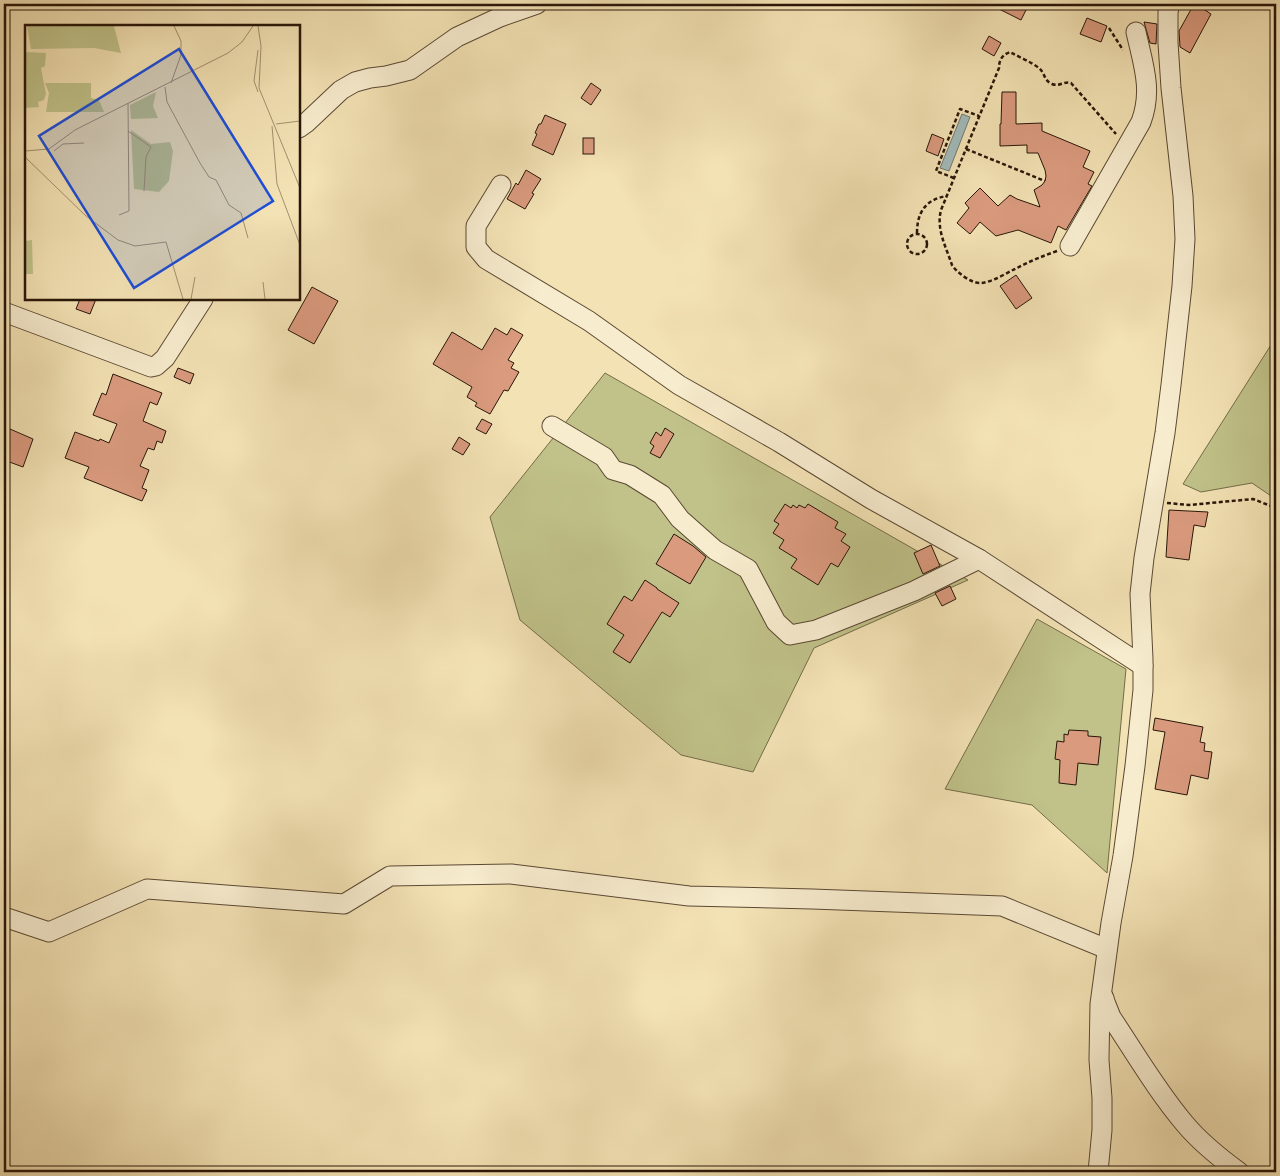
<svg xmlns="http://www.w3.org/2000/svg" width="1280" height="1176" viewBox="0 0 1280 1176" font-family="'Libre Caslon Text',serif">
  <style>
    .green { fill: #c0c289; stroke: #746c48 }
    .water { fill: #a1bab9; stroke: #717872 }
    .building { fill: #da9a7e; stroke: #281608 }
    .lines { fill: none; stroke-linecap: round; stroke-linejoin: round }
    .minor-casing { stroke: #5b4933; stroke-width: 21 }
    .path { stroke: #281608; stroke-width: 2.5; stroke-dasharray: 4 2.5; stroke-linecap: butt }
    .minor { stroke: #f7ecce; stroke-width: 19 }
    .inset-road { fill: none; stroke: #a2906f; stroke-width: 1 }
    .view { fill: #1d4ed8; fill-opacity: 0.15; stroke: #1d4ed8; stroke-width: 2.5 }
    .inset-edge { fill: none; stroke: #281608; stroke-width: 2.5 }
  </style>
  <rect width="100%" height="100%" fill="#f3e2b4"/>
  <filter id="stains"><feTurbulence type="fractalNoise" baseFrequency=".004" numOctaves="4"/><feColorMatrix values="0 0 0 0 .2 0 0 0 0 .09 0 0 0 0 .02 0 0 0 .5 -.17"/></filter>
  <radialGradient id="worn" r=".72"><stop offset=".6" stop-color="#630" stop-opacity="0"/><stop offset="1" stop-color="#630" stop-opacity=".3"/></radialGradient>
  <g class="green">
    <polygon points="1276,337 1276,497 1274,498 1252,483 1201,492 1183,484"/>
    <polygon points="605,373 968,580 814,648 753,772 681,755 520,620 490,517"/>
    <polygon points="1037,619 1126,669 1107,873 1032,805 945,789"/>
  </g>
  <polygon class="water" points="962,114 970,117 949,171 940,168"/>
  <g class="building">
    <polygon points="989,4 1029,4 1021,20"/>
    <polygon points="1194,4 1196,4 1211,14 1190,53 1180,47 1179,31"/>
    <polygon points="1087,18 1107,26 1101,42 1080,34"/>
    <polygon points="1144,22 1157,24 1156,44 1150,43"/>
    <polygon points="989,36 1001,43 994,56 982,49"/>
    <polygon points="591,83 601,90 591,105 581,98"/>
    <polygon points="1002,92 1016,92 1016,124 1042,123 1042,131 1090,151 1083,167 1094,172 1088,184 1092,186 1066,230 1058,226 1051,243 1018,230 996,236 980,222 970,234 957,223 969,208 965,203 980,188 998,206 1010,195 1017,199 1040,207 1034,190 1042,185 1045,181 1046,176 1045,170 1038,153 1027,153 1027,145 1000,146 1000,124 1001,124"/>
    <polygon points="545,115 566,124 553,155 532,145 537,134 535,133 539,124 541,124"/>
    <polygon points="932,134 944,139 938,156 926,151"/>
    <rect x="583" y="138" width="11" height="16"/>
    <polygon points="526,170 541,179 532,193 534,194 525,209 507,199 516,183 518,185"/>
    <polygon points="1016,275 1032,298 1016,309 1000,286"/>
    <polygon points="312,287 338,301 314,344 288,330"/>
    <polygon points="80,299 96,299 90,314 76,309"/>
    <polygon points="495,328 507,335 511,328 523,335 508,360 514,363 511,368 519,372 508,391 504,390 490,414 475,406 477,403 467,397 472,387 433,364 452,332 482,350"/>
    <polygon points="178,368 194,374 190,384 174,377"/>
    <polygon points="113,374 162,393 157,405 150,402 143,421 166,431 162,443 157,441 154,450 148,448 140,466 149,470 142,488 147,490 142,501 84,478 89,467 65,458 75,432 99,441 100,439 109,443 117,424 93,415 102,393 106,395"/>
    <polygon points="482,419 492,424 486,434 476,429"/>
    <polygon points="665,428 674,434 660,458 650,453 654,446 650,443 656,432 661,436"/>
    <polygon points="10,429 33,439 23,467 4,460 4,442"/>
    <polygon points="459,437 470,444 463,455 452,449"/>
    <polygon points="785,504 791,508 793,505 797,508 799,505 805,508 808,504 838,522 835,528 846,534 841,541 850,547 838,567 831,563 818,585 791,568 797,559 779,548 784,540 773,533 779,524 774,521"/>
    <polygon points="1169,510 1208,512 1205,527 1194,525 1189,560 1166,557"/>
    <polygon points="674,534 693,546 706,557 690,584 656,564"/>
    <polygon points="931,545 940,566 923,574 914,553"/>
    <polygon points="645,580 657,588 657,589 679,603 670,617 662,612 630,663 613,652 624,635 607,624 624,596 632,601"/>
    <polygon points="950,586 956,599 942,606 935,593"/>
    <polygon points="1155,718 1203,727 1200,742 1205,743 1204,751 1212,752 1208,779 1191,775 1187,795 1155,789 1165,732 1153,730"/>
    <polygon points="1069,730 1088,731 1088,736 1101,737 1098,765 1078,763 1076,785 1059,783 1060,760 1055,759 1057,741 1064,742 1064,734 1068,735"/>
  </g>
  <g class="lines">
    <g class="minor-casing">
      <g id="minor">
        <polyline points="299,128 306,123 341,90 355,82 370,78 386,76 410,70 457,37 500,17 537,4"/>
        <polyline points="501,185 476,226 476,247 486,259 589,321 679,385 779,442 871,499 979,559 1143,666"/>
        <path d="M1070 246 1141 122C1153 90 1143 64 1136 32"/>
        <polyline points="4,312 151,367 156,366 165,358 203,299"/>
        <polyline points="552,426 604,457 613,470 630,475 662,495 680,519 715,550 748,569 776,622 790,635 816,630 914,591 979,559"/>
        <polyline points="4,917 49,932 147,889 344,904 390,876 511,874 689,896 812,899 1002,906 1107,949"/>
        <path d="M1104 998 1105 1002 1111 1017C1135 1053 1157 1091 1185 1124 1200 1142 1220 1158 1239 1172"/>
        <polyline points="1098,1172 1102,1130 1102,1098 1099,1060 1100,1004 1111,923 1123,856 1135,766 1143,690 1143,659 1140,594 1144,558 1165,433 1171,385 1182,286 1185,239 1183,196 1171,88 1168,43 1168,12 1170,4"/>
      </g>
    </g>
    <g class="path">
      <polyline points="1109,28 1123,50"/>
      <polyline points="966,149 1045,181"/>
      <polyline points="954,178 936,171 960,109 979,116"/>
      <path d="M917 233C917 212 926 199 947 196"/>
      <circle cx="917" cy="244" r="10"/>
      <path d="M1057 251C1043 256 1030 261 1017 268 1006 273 993 282 981 283 972 284 956 272 952 265 946 247 936 229 941 210L999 68C999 60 1002 55 1010 52 1019 57 1031 62 1039 68 1045 73 1044 81 1052 84 1059 87 1064 81 1071 83L1116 134"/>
      <polyline points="1167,503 1189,505 1253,499 1276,508"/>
    </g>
    <use href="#minor" class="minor"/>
  </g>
  <g transform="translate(25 25)">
    <rect width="275" height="275" fill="#f3e2b4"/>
    <path d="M2 1H89L96 28 69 23 6 24ZM0 27 21 28 20 41 16 43 21 69 19 75 13 77 14 82 0 83ZM20 58H66V73L74 75 79 87H21L24 68ZM131 67 128 81 133 93 106 94 105 80ZM106 105 126 119 145 117 148 126 144 156 134 167 109 164ZM7 215 8 249H0V216Z" fill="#c0c289"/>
    <path class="inset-road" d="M233 1 236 21 234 63 275 163M146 58 156 30V16L149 1M140 62 142 77 175 138 184 152 191 155 204 180 216 188 223 213M233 67 229 56 233 25M251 99 275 96M247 101 252 159 275 220M103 106 126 122 121 132 119 166M0 126 24 124 50 105 203 28 217 17 228 1M29 126 38 119 59 118M0 132 61 191 93 215 110 221 141 217 158 274M94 190 104 186 103 78M238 257 240 274M166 274 170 252"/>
    <path class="view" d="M154 24 248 176 109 263 14 111Z"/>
    <rect width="275" height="275" class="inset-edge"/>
  </g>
  <rect width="1280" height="1176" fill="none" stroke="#f3e2b4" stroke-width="20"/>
  <rect x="5" y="5" width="1270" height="1166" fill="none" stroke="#281608" stroke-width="2.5"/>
  <rect x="10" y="10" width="1260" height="1156" fill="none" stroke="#281608"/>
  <rect width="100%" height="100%" filter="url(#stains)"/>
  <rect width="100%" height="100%" fill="url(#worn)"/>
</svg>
